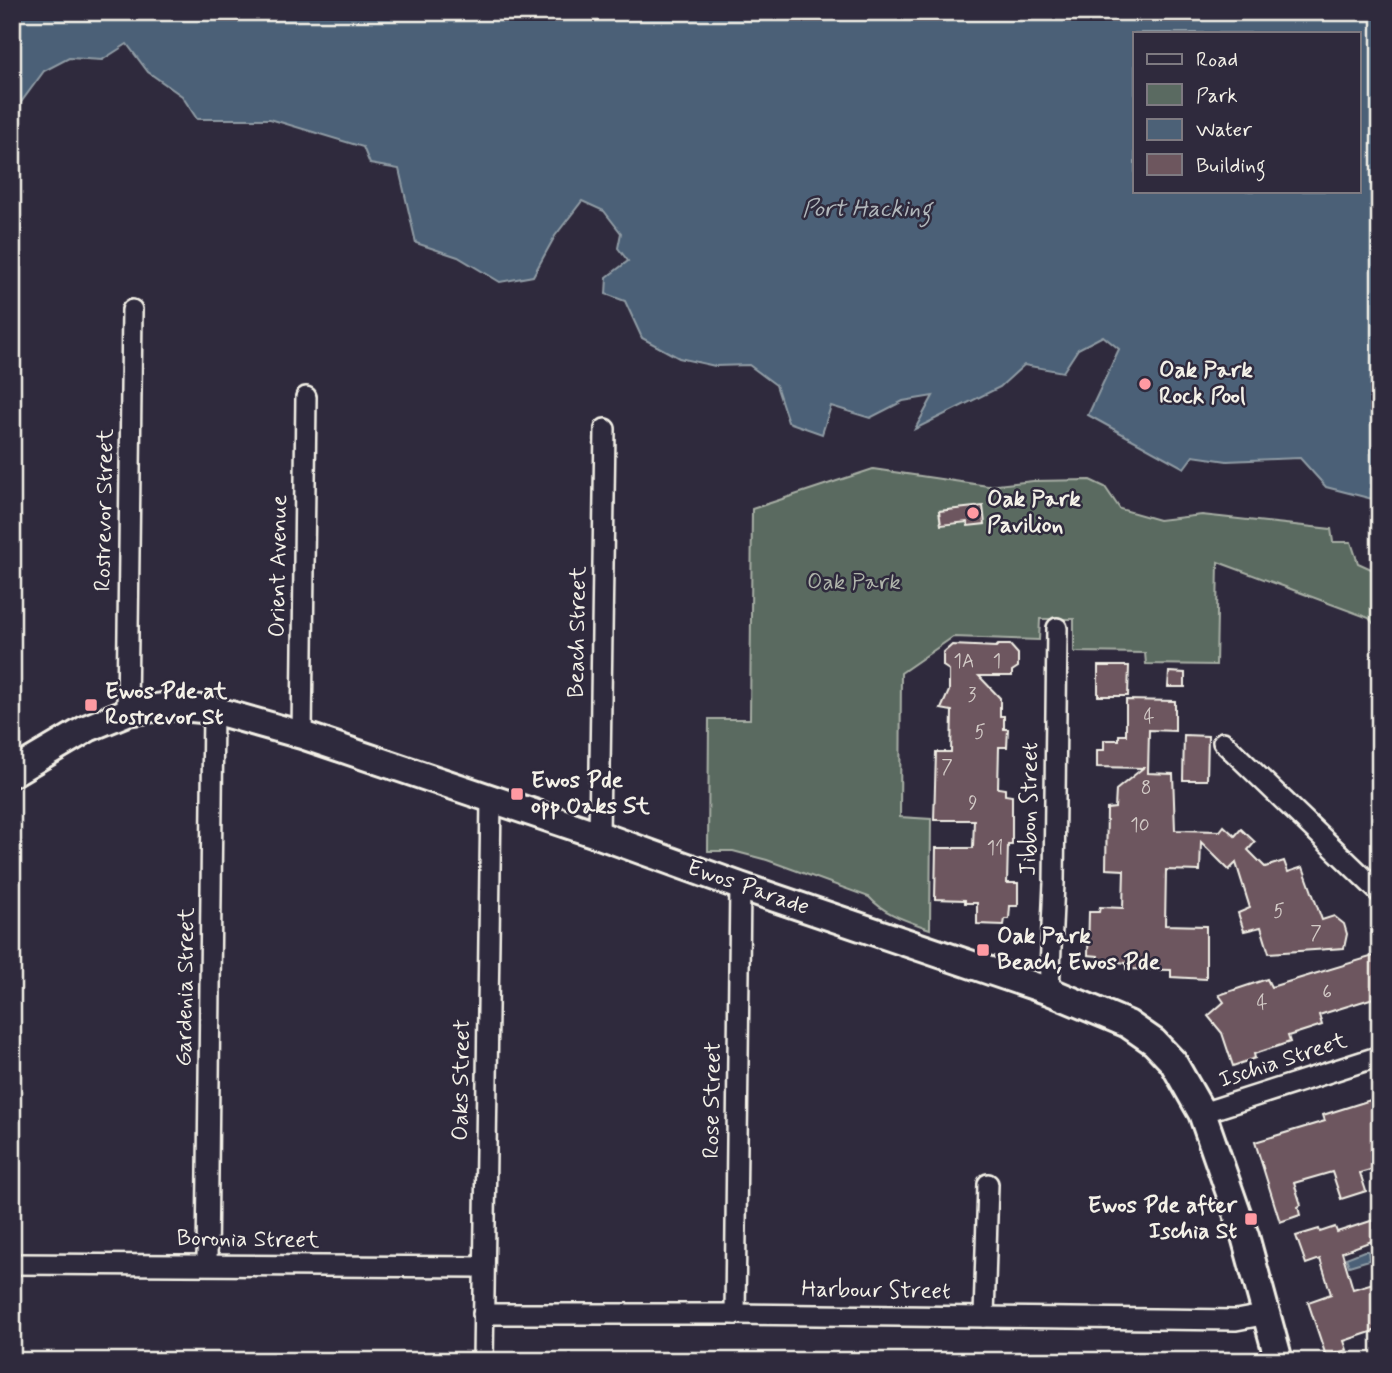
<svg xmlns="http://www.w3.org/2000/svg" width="1392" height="1373" viewBox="0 0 1392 1373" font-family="Mynerve,sans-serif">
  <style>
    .green { fill: #5a6a61; stroke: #a7aea4; stroke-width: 2 }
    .water { fill: #4c6177; stroke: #8f9ba4; stroke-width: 2; fill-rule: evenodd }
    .building { fill: #6d565e; stroke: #f4f1e8; stroke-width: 2 }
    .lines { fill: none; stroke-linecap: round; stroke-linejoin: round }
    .street-casing { stroke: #f4f1e8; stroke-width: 24 }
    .secondary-casing { stroke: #f4f1e8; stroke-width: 32 }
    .street { stroke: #2f2a3d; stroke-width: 19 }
    .secondary { stroke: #2f2a3d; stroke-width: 26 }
    .poi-dot { fill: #ff9aa2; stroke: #2f2a3d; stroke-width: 2.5 }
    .labels { text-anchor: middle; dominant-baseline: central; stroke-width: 5; stroke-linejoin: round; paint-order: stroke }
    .number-label { font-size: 19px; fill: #d2cac6 }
    .poi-label { font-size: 23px; font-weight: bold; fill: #f4f1e8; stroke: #2f2a3d; text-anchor: start }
    .street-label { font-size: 23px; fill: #f4f1e8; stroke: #2f2a3d }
    .park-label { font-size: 23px; fill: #afb4ab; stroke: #2f2a3d }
    .water-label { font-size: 24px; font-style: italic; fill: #b1b7bb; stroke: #2f2a3d }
  </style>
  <rect width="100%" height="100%" fill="#2f2a3d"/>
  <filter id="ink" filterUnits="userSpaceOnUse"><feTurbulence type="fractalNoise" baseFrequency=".0143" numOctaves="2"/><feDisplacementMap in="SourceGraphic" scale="14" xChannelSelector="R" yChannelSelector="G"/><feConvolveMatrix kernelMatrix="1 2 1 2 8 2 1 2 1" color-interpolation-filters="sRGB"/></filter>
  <g filter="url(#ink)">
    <path class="green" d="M873 469 988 486 1033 481 1090 480 1105 487 1120 509 1159 520 1202 515 1331 529 1333 542H1351L1358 563 1380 573V631L1369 618 1218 562 1216 665 1146 664 1145 653 1074 652V619H1040L1039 640 953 637 901 673 900 817 931 819 930 929C908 921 885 915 869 897L767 860 733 851H708L709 719H750L752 509Z"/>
    <g class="water">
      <path d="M12 12H1380V501L1326 487 1300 458 1227 461 1193 456 1184 468 1088 415 1119 349 1103 336 1078 349 1063 372 1024 365 1000 387 915 429 933 396 903 401 870 418 831 406 822 434 788 422 776 385 749 365 715 366 679 358 642 338 625 301 606 294 607 277 628 261 618 248 621 233 604 211 582 201 555 236 533 276 500 282 458 257 416 243 399 169 370 164 363 147 270 119H197L182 96 148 72 127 44 102 60 69 58 44 71 19 105 12 110ZM1135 33H1359V191H1135Z"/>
      <polygon points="1364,1251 1368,1251 1369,1260 1349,1266 1346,1258"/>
    </g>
    <g class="building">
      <polygon points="983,506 985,524 968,526 967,522 941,525 939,511"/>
      <polygon points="952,645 996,647 998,645 1010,645 1018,654 1018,667 1012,671 1012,676 979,676 1000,698 1000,716 1004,716 1004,729 1008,729 1007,747 999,747 998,788 1005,789 1005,795 1012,796 1012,845 1008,845 1007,883 1018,883 1018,906 1010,906 1009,919 1005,919 1004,925 977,924 977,903 965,903 965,900 935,899 936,848 973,848 974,820 934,820 936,752 951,752 952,711 941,709 949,691 949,670 943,666 943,653"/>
      <polygon points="1098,666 1129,666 1128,696 1098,696"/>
      <polygon points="1169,672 1185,673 1185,687 1168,687"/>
      <polygon points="1126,700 1175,701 1175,731 1149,730 1148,773 1173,774 1175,830 1220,831 1224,826 1235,836 1241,829 1255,842 1248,850 1265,867 1284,861 1288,872 1303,867 1322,920 1334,916 1344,924 1347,934 1344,948 1269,953 1261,927 1244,931 1238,913 1250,908 1236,863 1229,870 1201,842 1200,871 1166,870 1165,925 1206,926 1206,979 1171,977 1171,970 1126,969 1126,963 1098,960 1098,956 1088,955 1089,912 1099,912 1100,907 1123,908 1124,870 1106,869 1107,809 1115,808 1116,790 1143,768 1097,767 1097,750 1104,750 1104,740 1119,740 1119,735 1126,735"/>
      <polygon points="1184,735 1208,736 1207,780 1183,780"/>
      <polygon points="1380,954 1380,996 1319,1015 1322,1025 1288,1036 1290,1042 1254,1054 1255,1058 1233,1066 1222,1033 1208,1016 1224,1002 1219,995 1267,979 1271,987"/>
      <polygon points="1377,1098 1380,1105 1380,1167 1360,1173 1366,1191 1341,1199 1332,1172 1294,1183 1301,1205 1298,1207 1300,1215 1280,1222 1255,1142 1325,1121 1323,1115"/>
      <polygon points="1380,1218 1380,1238 1342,1252 1353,1289 1380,1281 1380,1329 1344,1341 1347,1350 1326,1356 1308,1302 1331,1294 1320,1259 1306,1264 1296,1236 1319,1229 1320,1232 1335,1227 1337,1232"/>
    </g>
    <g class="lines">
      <g class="street-casing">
        <g id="street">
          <polyline points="127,712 132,310"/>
          <polyline points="302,735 306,397"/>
          <polyline points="1223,742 1380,893"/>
          <polyline points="599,835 605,429"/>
          <polyline points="1049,991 1054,883 1057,628"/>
          <polyline points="1202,1113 1380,1056"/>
          <polyline points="12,1264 483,1267"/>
          <polyline points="207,1264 213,710"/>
          <polyline points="483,1314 735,1314 1236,1320 1268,1314"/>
          <polyline points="735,1314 740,886"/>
          <polyline points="984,1317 988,1184"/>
          <polyline points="483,1361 491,799"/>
        </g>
      </g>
      <g class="secondary-casing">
        <polyline id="secondary" points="12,773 88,728 127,712 169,706 213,710 302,735 599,835 740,886 1049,991 1128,1024 1154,1042 1173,1062 1202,1113 1245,1236 1279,1361"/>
      </g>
      <use href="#street" class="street"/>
      <use href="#secondary" class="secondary"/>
    </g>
  </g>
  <g class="poi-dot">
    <circle cx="1145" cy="384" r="7"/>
    <circle cx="973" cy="513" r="7"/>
    <rect x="84" y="698" width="14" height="14" rx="3.5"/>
    <rect x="510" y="787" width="14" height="14" rx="3.5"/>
    <rect x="976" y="943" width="14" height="14" rx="3.5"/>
    <rect x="1244" y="1212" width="14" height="14" rx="3.5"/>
  </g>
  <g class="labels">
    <g class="number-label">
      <text x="964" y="661">1A</text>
      <text x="997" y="661">1</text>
      <text x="972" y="695">3</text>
      <text x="1149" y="717">4</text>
      <text x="980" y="732">5</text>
      <text x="947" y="767">7</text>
      <text x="1146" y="788">8</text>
      <text x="973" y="803">9</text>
      <text x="1140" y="825">10</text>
      <text x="995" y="848">11</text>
      <text x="1279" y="911">5</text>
      <text x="1316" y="933">7</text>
      <text x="1327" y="992">6</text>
      <text x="1262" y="1003">4</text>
    </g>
    <g class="poi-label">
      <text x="1159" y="371">Oak Park<tspan x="1159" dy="26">Rock Pool</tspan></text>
      <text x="987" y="500">Oak Park<tspan x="987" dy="26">Pavilion</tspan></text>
      <text x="105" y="692">Ewos Pde at<tspan x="105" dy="26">Rostrevor St</tspan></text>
      <text x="531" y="781">Ewos Pde<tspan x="531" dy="26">opp Oaks St</tspan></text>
      <text x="997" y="937">Oak Park<tspan x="997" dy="26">Beach, Ewos Pde</tspan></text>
      <text x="1237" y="1206" text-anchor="end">Ewos Pde after<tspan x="1237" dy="26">Ischia St</tspan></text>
    </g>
    <g class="street-label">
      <text transform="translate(105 510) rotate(-89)">Rostrevor Street</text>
      <text transform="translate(279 566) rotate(-89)">Orient Avenue</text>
      <text transform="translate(578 632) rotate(-89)">Beach Street</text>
      <text transform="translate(1030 809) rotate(-89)">Jibbon Street</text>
      <text transform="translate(748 888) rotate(19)">Ewos Parade</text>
      <text transform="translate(186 987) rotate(-89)">Gardenia Street</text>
      <text transform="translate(1283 1061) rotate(-18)">Ischia Street</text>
      <text transform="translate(462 1080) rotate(-89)">Oaks Street</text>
      <text transform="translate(713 1100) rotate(-89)">Rose Street</text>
      <text transform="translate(248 1240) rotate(1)">Boronia Street</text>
      <text transform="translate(876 1291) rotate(1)">Harbour Street</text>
    </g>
    <g class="park-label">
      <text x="854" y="583">Oak Park</text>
    </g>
    <g class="water-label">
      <text x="867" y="209">Port Hacking</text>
    </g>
  </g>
  <rect width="1392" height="1373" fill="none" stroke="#2f2a3d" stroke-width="42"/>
  <rect x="21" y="21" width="1350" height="1331" fill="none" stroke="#f4f1e8" stroke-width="2.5" filter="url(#ink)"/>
  <rect x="1133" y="32" width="228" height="161" fill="#2f2a3d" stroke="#7e7a81" stroke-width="2"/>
  <rect x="1147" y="54" width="35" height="10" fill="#2f2a3d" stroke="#7e7a81" stroke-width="2"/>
  <text x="1196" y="66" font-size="21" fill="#f4f1e8">Road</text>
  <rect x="1147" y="84" width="35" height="21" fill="#5a6a61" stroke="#7e7a81" stroke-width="2"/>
  <text x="1196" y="102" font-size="21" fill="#f4f1e8">Park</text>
  <rect x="1147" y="119" width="35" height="21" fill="#4c6177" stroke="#7e7a81" stroke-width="2"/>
  <text x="1196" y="136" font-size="21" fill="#f4f1e8">Water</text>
  <rect x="1147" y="154" width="35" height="21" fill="#6d565e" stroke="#7e7a81" stroke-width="2"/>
  <text x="1196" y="172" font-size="21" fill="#f4f1e8">Building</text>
</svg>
